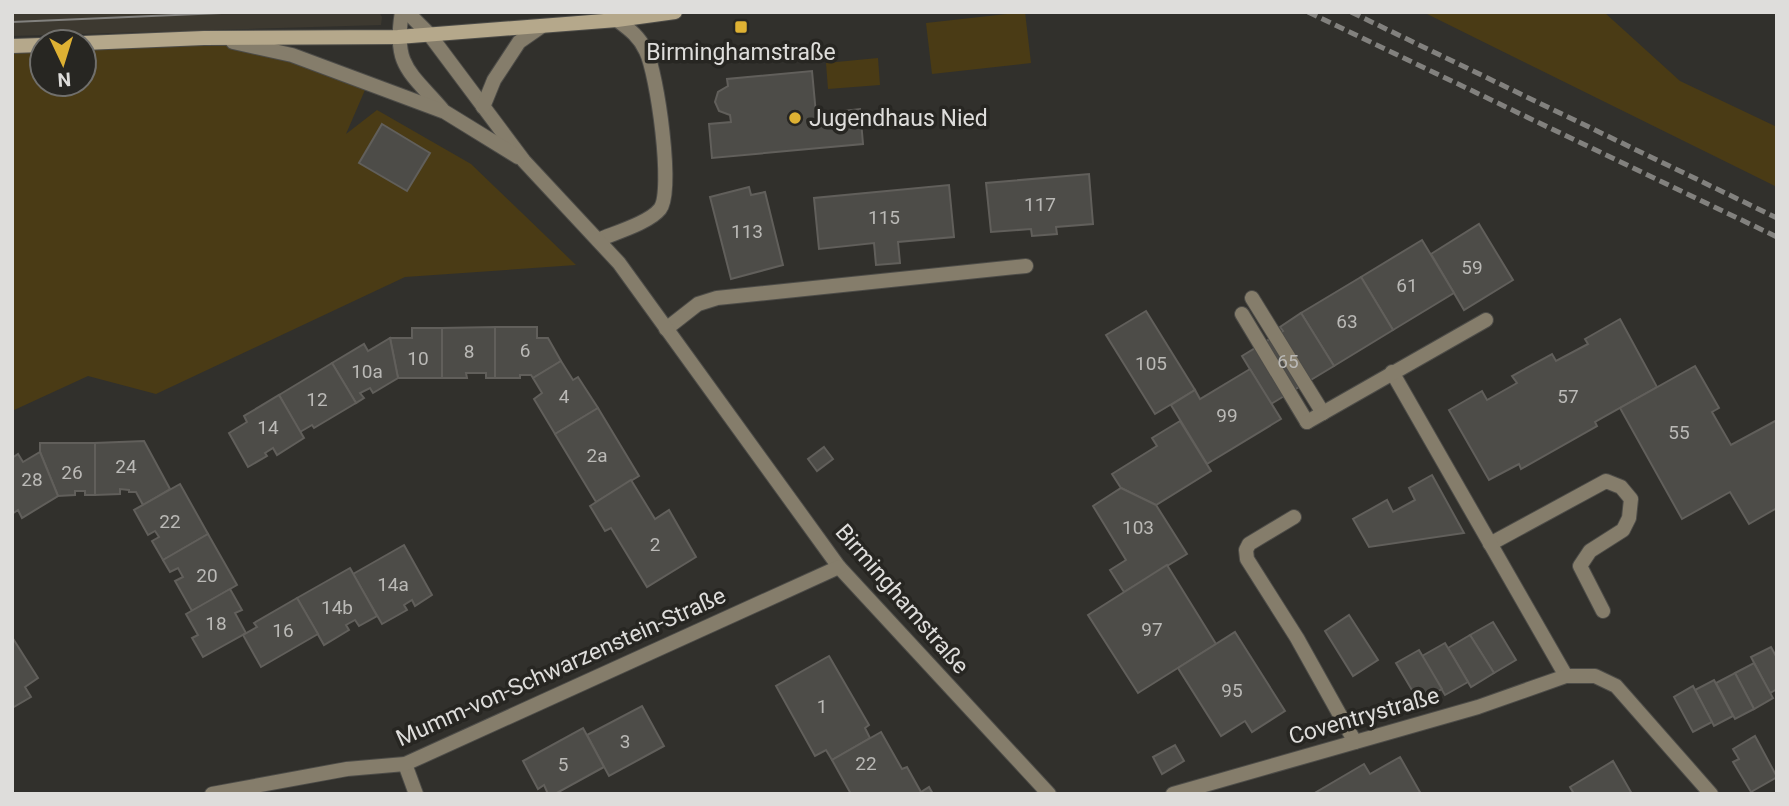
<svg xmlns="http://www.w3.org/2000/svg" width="1789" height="806" viewBox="0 0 1789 806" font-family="Roboto,sans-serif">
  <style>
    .built { fill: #3d3930 }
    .green { fill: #4a3b15 }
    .building { fill: #4d4c48; stroke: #615f5b; stroke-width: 2 }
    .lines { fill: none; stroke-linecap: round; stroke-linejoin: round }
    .lane-casing { stroke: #4d4c48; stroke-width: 16 }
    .street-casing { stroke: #4d4c48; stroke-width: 16 }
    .secondary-casing { stroke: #4d4c48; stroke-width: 16 }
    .lane { stroke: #857d6b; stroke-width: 14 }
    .street { stroke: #857d6b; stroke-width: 14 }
    .secondary { stroke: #b5a88b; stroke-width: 14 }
    .tram { stroke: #82817e; stroke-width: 2 }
    .rail { stroke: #82817e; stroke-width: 5; stroke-dasharray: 10 5; stroke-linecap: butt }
    .poi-dot { fill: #deb133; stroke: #272622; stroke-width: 2.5 }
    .labels { text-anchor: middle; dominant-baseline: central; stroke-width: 7; stroke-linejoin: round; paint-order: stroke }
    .number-label { font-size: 19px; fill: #bab9b6 }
    .poi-label { font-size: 23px; fill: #dedddb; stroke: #272622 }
    .street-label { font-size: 23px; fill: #dedddb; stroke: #272622 }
  </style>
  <rect width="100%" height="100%" fill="#31302c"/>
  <polygon class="built" points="12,12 379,12 382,17 381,25 12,36"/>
  <g class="green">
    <polygon points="1025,12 1031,63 932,74 926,23"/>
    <polygon points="1423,12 1604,12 1680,81 1777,127 1777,187"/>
    <polygon points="204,38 368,83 346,134 377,110 471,164 576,265 405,277 156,394 88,376 12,411 12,46 42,45 42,84 84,84 84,43"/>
    <polygon points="878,58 880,85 828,89 826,63"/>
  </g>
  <g class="building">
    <polygon points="812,71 816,114 860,109 863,144 712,158 709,124 731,122 730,115 719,111 715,102 718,92 728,86 727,79"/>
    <polygon points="382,124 430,153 407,191 359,163"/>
    <polygon points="1089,174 1093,224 1056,227 1057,234 1032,236 1031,229 991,232 986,183"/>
    <polygon points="949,185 954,237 898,242 900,263 876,265 874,243 819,249 814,198"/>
    <polygon points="749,187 751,195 765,192 783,265 731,279 710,197"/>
    <polygon points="1479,224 1513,280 1464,310 1431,254"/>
    <polygon points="1422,240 1454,293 1393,330 1361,277"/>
    <polygon points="1361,277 1393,330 1334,366 1301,313"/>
    <polygon points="1146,311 1195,390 1155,414 1106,335"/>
    <polygon points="1301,313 1334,366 1271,404 1242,356 1283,331 1280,327"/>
    <polygon points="1620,319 1657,387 1595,422 1597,426 1521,469 1519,464 1489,480 1449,410 1482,391 1487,400 1517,383 1512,376 1552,354 1556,361 1588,344 1585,339"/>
    <polygon points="495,327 537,327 537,338 548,338 561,361 533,378 531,375 520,375 520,378 495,378"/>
    <polygon points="495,327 495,378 486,378 486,373 466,373 467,378 442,378 442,328"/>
    <polygon points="412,328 442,328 442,378 398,378 390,338 412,338"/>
    <polygon points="390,338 398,378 373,393 370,388 360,393 364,398 356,403 332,363 364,344 368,351"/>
    <polygon points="561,361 573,380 578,377 598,408 555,434 534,399 542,393 533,378"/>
    <polygon points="332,363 356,403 314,428 312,425 300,432 279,395"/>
    <polygon points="1695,366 1719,408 1712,412 1731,445 1777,420 1777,508 1749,524 1730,492 1682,519 1620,408"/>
    <polygon points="1250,369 1281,419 1207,464 1171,405 1195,390 1200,399"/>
    <polygon points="279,395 304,438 277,455 273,448 265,453 267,456 248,467 229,433 247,422 244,416"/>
    <polygon points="598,408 639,476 596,502 555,434"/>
    <polygon points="1180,421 1211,471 1156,505 1121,488 1112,474 1157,446 1152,438"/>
    <polygon points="144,441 170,489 143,505 136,492 129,492 129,490 120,489 120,494 95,495 95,443"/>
    <polygon points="40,443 95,443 95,495 85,495 85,491 75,491 75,495 58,496 40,452"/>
    <polygon points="824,447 833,459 817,471 808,459"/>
    <polygon points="40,452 58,496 22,518 18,510 12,514 12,458 18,454 23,462"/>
    <polygon points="1432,475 1464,533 1369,547 1353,519 1387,500 1393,512 1415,500 1409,488"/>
    <polygon points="631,480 655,519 669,510 696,557 647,587 611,528 605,531 590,506"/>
    <polygon points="180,484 208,534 163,560 152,541 159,537 155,531 148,535 134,510"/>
    <polygon points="1121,488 1156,505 1187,554 1124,592 1110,570 1126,560 1093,506"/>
    <polygon points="208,534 237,585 192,611 175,581 183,577 178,568 170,572 163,560"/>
    <polygon points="404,545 432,595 415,606 412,600 404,605 407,610 382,624 353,574"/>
    <polygon points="1167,565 1216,644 1138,693 1088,615"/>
    <polygon points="350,568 377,616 359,626 355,620 346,625 349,630 324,645 297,598"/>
    <polygon points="230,589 242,610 235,613 246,633 203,657 192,638 198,635 186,614"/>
    <polygon points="297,598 318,634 261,667 243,635 257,627 254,623"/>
    <polygon points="1349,615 1378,660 1353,676 1325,631"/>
    <polygon points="1493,622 1516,660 1494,673 1470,635"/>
    <polygon points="1235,632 1285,711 1252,732 1245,721 1221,736 1178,668"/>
    <polygon points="1470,635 1494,673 1471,687 1448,648"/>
    <polygon points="12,637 38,678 25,687 31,697 12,708"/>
    <polygon points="1445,643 1468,682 1445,695 1422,656"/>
    <polygon points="1771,647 1777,658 1777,689 1770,693 1751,657"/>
    <polygon points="1419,650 1442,689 1419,702 1396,663"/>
    <polygon points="829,656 869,725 865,728 870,738 832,760 826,750 815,756 776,686"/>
    <polygon points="1754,663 1773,698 1754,709 1735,673"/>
    <polygon points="1735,673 1754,709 1735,719 1716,683"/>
    <polygon points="1714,680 1733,716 1714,726 1695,690"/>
    <polygon points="1693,686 1712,722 1693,732 1674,697"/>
    <polygon points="642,706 664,746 609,776 587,735"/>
    <polygon points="583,728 604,767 555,794 548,794 544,785 538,789 523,761"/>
    <polygon points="881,732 902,769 907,767 921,792 929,787 933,794 851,794 832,760"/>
    <polygon points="1755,736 1777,777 1751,792 1733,762 1739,759 1733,749"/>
    <polygon points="1175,745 1184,761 1162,774 1153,757"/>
    <polygon points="1400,757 1421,794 1313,794 1364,764 1370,774"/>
    <polygon points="1613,761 1632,794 1574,794 1570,787"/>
  </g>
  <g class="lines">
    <g class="lane-casing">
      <g id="lane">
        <path d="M598 240C614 233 649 223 660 209 674 191 657 73 646 51 639 36 629 29 617 20"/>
        <polyline points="1252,298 1323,413"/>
        <polyline points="1242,314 1307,422"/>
        <polyline points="666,329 698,304 717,298 1026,266"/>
        <polyline points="1294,517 1249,544 1246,550 1247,559 1297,638 1355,742"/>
        <polyline points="1490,544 1606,481 1621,487 1631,499 1629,518 1623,530 1590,551 1580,566 1603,611"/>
      </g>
    </g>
    <g class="street-casing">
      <g id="street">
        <path d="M402 12C393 65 409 71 442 109"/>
        <polyline points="407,12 429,34 524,161 619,263 839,567 1049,794"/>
        <polyline points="233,42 292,55 445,112 518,157"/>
        <polyline points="483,107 494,80 519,42 542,26"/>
        <polyline points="1392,372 1566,676"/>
        <polyline points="1307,422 1486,320"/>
        <polyline points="405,764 416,794"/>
        <polyline points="212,794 347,769 405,764 839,567"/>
        <polyline points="1173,794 1478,707 1566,676 1595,676 1616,686 1711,794"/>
      </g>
    </g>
    <g class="secondary-casing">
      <g id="secondary">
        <polyline points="84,43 204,38 398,37 617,20 675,12"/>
        <polyline points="12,46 42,45"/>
      </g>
    </g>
    <use href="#lane" class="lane"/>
    <use href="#street" class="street"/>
    <use href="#secondary" class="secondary"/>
    <polyline class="tram" points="12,22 245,12"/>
    <g class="rail">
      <polyline points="1308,12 1777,237"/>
      <polyline points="1351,12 1777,218"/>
    </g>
  </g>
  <g class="poi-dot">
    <rect x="734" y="20" width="14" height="14" rx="3.5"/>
    <circle cx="795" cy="118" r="7"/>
  </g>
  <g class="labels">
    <g class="number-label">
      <text x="1040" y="204">117</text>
      <text x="884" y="217">115</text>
      <text x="747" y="231">113</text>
      <text x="1472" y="267">59</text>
      <text x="1407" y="285">61</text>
      <text x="1347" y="321">63</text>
      <text x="525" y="350">6</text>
      <text x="469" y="351">8</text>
      <text x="418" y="358">10</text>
      <text x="1288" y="361">65</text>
      <text x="1151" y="363">105</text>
      <text x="367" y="371">10a</text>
      <text x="564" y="396">4</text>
      <text x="1568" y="396">57</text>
      <text x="317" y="399">12</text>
      <text x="1227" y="415">99</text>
      <text x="268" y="427">14</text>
      <text x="1679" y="432">55</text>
      <text x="597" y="455">2a</text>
      <text x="126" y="466">24</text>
      <text x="72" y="472">26</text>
      <text x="32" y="479">28</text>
      <text x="170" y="521">22</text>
      <text x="1138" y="527">103</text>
      <text x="655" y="544">2</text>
      <text x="207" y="575">20</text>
      <text x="393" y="584">14a</text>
      <text x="337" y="607">14b</text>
      <text x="216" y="623">18</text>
      <text x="1152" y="629">97</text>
      <text x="283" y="630">16</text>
      <text x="1232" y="690">95</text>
      <text x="822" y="706">1</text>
      <text x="625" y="741">3</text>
      <text x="866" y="763">22</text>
      <text x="563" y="764">5</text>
    </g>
    <g class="poi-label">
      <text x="741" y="52">Birminghamstraße</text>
      <text x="809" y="118" text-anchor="start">Jugendhaus Nied</text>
    </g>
    <g class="street-label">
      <text transform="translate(902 599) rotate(49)">Birminghamstraße</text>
      <text transform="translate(561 667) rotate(-24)">Mumm-von-Schwarzenstein-Straße</text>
      <text transform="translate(1364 716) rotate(-16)">Coventrystraße</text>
    </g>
  </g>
  <rect width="1789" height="806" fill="none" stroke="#dedddb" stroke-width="28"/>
  <g transform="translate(63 63) rotate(176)"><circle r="33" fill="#272622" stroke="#706f6c" stroke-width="2"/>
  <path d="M0-5L12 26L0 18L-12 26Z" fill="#deb133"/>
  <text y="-10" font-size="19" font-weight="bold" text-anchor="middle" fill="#dedddb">N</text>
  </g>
</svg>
